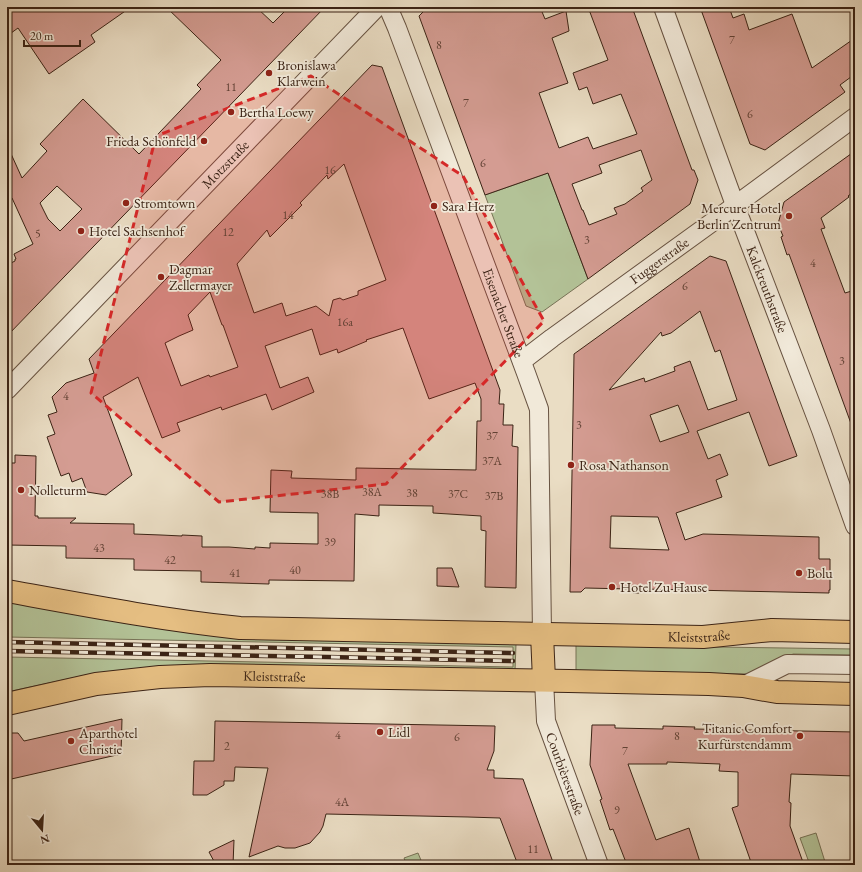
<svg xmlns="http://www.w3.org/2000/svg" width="862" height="872" viewBox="0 0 862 872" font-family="'EB Garamond',serif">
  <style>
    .green { fill: #b3c297; stroke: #777256 }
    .building { fill: #d49c92; stroke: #3b2315; fill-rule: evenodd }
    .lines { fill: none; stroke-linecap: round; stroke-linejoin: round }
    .minor-casing { stroke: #675241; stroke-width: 20 }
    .major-casing { stroke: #3b2315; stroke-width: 24 }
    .minor { stroke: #f1e9d9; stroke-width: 18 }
    .major { stroke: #e5be82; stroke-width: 22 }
    .rail-casing { stroke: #3b2315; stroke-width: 4.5 }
    .rail { stroke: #f1e9d9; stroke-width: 3; stroke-dasharray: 9; stroke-linecap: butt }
    .marked { fill: #d62828; fill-opacity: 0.2; stroke: #d62828; stroke-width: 3; stroke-dasharray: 8 5; stroke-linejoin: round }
    .poi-dot { fill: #8f2418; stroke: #f1e9d9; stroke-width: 1.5 }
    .labels { text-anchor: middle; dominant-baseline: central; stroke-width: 3.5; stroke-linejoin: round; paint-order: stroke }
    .number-label { font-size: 12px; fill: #614134 }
    .poi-label { font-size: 14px; fill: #3b2315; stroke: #f1e9d9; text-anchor: start }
    .street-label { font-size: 14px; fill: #3b2315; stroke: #f1e9d9 }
  </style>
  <rect width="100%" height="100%" fill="#eaddc4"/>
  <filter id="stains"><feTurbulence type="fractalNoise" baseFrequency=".005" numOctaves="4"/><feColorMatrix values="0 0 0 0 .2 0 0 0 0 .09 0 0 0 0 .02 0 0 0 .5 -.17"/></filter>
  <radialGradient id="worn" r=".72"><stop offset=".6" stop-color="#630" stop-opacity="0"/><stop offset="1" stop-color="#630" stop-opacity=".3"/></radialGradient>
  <g class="green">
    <polygon points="548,173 588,279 542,312 526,306 485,195"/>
    <polygon points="7,600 516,644 515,671 208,665 167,666 86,675 7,692 7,657 513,667 513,647 7,637"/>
    <polygon points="576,645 855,649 855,655 793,654 756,674 576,671"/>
    <polygon points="816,833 826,865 810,865 800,838"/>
    <polygon points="418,853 423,865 407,865 404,858"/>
  </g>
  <g class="building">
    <polygon points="7,7 131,7 91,35 95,42 49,74 18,28 7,36"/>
    <path d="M166 7H256L273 23 289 7H325L7 336V265L15 261V259H16L14 254 33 244 12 198 7 200V145L22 178 47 151 40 144 83 99 139 154 201 89 197 85 221 60ZM57 186 82 209 60 231 48 219 40 203Z"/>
    <path d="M428 7H540L545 19 566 11 569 31 552 38 568 83 539 93 559 148 588 137 593 149 637 134 621 94 593 104 587 87 579 90 573 73 608 60 588 7H632L692 170H694L698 180 690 204 588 279 548 173 485 195 419 16ZM641 150 652 180 641 188 643 191 625 204 614 208 617 214 589 225 583 210H582L572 184 602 173 599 165Z"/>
    <polygon points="700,7 729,7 733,18 744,14 749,30 792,14 812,68 855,38 855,74 840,85 845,92 765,150 750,144"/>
    <path d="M372 65 382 67 500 390 499 404H504L503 425H513L512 446 518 447 516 588 485 587 486 531 481 530V516L433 513V506L379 505V516L355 514 354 581 269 580V584L201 582V571L134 570V559L66 558V546L7 545V463H15V455L36 456 35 516H38V518H76L70 523 134 524V534L161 535 182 536V535L202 536V547H229L255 549V547L270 548V543L318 544V513L270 512 271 470 292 471 291 478 356 480V468L476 470 477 421H481V399L475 383 429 399 403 328 366 340 367 341 338 353 337 349 320 355 312 329 265 346 280 388 308 377 314 392 272 410 266 394 222 410 221 407 177 423 180 431 162 438 138 377 103 397 132 475 106 495 87 492 82 478 72 482 69 473 61 476 47 437 55 434 48 415 57 412 52 397 66 383 94 373 89 359ZM344 164 386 280 358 291V295L343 300 340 298 333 300 329 316 316 306 286 316 282 303 254 313 237 264 267 230 270 237 302 205 300 203 327 175 328 179ZM210 292 222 325H223L238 367 210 377 209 375 181 386 165 343 179 336 193 330 188 315Z"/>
    <polygon points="855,151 855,191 848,196 849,197 821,218 825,228 821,229 845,293 855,290 855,429 853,429 789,254 787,255 781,237 783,236 778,224 784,202"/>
    <path d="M710 256 726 261 797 456 769 466 749 412 697 431 708 459 720 454 728 475 716 480 722 497 676 513 685 540 703 534 819 537V559H830V590H829V593L644 589 639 593H633L630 589 585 588 581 592H570L574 354ZM700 311 715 352 720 350 737 400 708 410 690 361 674 367 675 371 645 382 644 378 609 390 661 332 662 336 671 333ZM678 405 689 432 660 442 650 415ZM611 516 658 517 669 550 610 548Z"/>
    <polygon points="437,568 452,568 459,587 437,586"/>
    <polygon points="122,719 121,754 7,780 7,733 18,733 24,741"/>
    <polygon points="215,721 495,726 494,751 487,770 494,770 494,778 523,779 554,865 518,865 500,818 468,817 326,814 323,826 320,832 310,843 295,848 285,848 278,846 249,857 268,768 235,767 234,781 224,781 224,785 207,795 193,795 194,761 214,761"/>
    <polygon points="592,725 615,725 615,728 663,729 663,726 695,727 694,729 855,732 855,776 791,774 789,802 791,803 790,826 804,865 752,865 732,808 738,806 738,772 719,771 720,764 667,762 667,764 628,764 656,840 689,828 701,865 627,865 613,829 610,830 600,800 602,799 590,765"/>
    <polygon points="234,840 233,865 216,865 209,852"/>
  </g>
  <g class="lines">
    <g class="minor-casing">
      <g id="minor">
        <path id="s1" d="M388 7 397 28 526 373 539 409 542 634"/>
        <path id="s2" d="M663 7 735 205 821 430 855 526"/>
        <path id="s3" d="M522 361 552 338 718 218 855 117"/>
        <path id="s4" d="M7 390 377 7"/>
        <path id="s5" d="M544 680 546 721 599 865"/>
        <polyline points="743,686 787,664 855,665"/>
      </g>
    </g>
    <g class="major-casing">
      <g id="major">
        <path id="s6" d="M7 591C84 605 162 620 240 628L703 637 772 630 855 632"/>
        <polyline points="542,634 544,680"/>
        <path id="s7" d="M7 704 96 684 160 677 210 675 569 681 709 684 743 686 777 692 855 694"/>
      </g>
    </g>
    <use href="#minor" class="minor"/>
    <use href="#major" class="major"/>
    <g class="rail-casing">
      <g id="rail">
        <polyline points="7,642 513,653"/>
        <polyline points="7,651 327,657 513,661"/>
      </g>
    </g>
    <use href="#rail" class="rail"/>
  </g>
  <path class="marked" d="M311 76 463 176 544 321 386 484 219 502 91 393 156 136Z"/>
  <g class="poi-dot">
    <circle cx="269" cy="73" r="4"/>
    <circle cx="231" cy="112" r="4"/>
    <circle cx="204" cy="141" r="4"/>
    <circle cx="126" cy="203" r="4"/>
    <circle cx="434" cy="206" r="4"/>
    <circle cx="789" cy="216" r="4"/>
    <circle cx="81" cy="231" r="4"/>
    <circle cx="161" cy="277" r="4"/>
    <circle cx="571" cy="465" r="4"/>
    <circle cx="21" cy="490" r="4"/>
    <circle cx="799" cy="573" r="4"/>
    <circle cx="612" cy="587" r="4"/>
    <circle cx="380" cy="732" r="4"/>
    <circle cx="800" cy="736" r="4"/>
    <circle cx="71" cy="741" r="4"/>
  </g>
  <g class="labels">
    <g class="number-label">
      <text x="732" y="40">7</text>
      <text x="439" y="45">8</text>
      <text x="231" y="87">11</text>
      <text x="466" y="103">7</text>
      <text x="750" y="114">6</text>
      <text x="483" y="163">6</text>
      <text x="330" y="170">16</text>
      <text x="288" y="215">14</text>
      <text x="228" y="232">12</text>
      <text x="38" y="233">5</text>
      <text x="587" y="240">3</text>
      <text x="813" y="263">4</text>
      <text x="685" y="286">6</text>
      <text x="345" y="322">16a</text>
      <text x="842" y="361">3</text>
      <text x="66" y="396">4</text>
      <text x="579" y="425">3</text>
      <text x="492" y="436">37</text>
      <text x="492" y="461">37A</text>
      <text x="372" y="492">38A</text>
      <text x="412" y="493">38</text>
      <text x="330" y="494">38B</text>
      <text x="458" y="494">37C</text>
      <text x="494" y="496">37B</text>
      <text x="330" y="542">39</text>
      <text x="99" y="548">43</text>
      <text x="170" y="560">42</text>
      <text x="295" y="570">40</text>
      <text x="235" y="573">41</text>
      <text x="338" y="735">4</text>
      <text x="677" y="736">8</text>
      <text x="457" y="737">6</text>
      <text x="227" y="746">2</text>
      <text x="625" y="751">7</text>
      <text x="342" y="802">4A</text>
      <text x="617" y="810">9</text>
      <text x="533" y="849">11</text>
    </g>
    <g class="poi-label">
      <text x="277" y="65">Bronislawa<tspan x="277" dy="16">Klarwein</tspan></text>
      <text x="239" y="112">Bertha Loewy</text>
      <text x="196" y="141" text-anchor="end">Frieda Schönfeld</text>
      <text x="134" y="203">Stromtown</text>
      <text x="442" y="206">Sara Herz</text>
      <text x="781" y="208" text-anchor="end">Mercure Hotel<tspan x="781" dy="16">Berlin Zentrum</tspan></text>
      <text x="89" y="231">Hotel Sachsenhof</text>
      <text x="169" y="269">Dagmar<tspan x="169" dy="16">Zellermayer</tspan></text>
      <text x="579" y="465">Rosa Nathanson</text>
      <text x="29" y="490">Nolleturm</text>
      <text x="807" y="573">Bolu</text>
      <text x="620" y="587">Hotel Zu Hause</text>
      <text x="792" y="728" text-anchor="end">Titanic Comfort<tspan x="792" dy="16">Kurfürstendamm</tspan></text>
      <text x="388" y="732">Lidl</text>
      <text x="79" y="733">Aparthotel<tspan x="79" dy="16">Christie</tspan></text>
    </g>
    <g class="street-label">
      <text stroke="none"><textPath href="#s4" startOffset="314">Motzstraße</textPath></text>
      <text stroke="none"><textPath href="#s3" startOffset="170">Fuggerstraße</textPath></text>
      <text stroke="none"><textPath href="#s2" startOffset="301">Kalckreuthstraße</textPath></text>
      <text stroke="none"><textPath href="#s1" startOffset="327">Eisenacher Straße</textPath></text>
      <text stroke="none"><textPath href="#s6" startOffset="695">Kleiststraße</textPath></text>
      <text stroke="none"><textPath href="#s7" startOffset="270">Kleiststraße</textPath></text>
      <text stroke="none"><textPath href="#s5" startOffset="97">Courbièrestraße</textPath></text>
    </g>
  </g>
  <rect width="862" height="872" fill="none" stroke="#eaddc4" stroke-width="24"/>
  <rect x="8" y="8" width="846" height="856" fill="none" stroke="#3b2315" stroke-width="2"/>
  <rect x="12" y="12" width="838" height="848" fill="none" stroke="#3b2315"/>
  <g transform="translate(42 830) rotate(162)" stroke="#f1e9d9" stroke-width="3" paint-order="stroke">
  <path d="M0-3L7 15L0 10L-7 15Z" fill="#3b2315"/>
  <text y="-6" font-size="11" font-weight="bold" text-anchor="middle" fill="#3b2315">N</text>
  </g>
  <path d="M24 40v6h56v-6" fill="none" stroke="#3b2315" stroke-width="2"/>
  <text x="30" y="40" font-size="12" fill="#3b2315" stroke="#f1e9d9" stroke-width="3" paint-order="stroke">20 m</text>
  <rect width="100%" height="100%" filter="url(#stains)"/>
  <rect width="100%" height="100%" fill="url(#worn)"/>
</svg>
